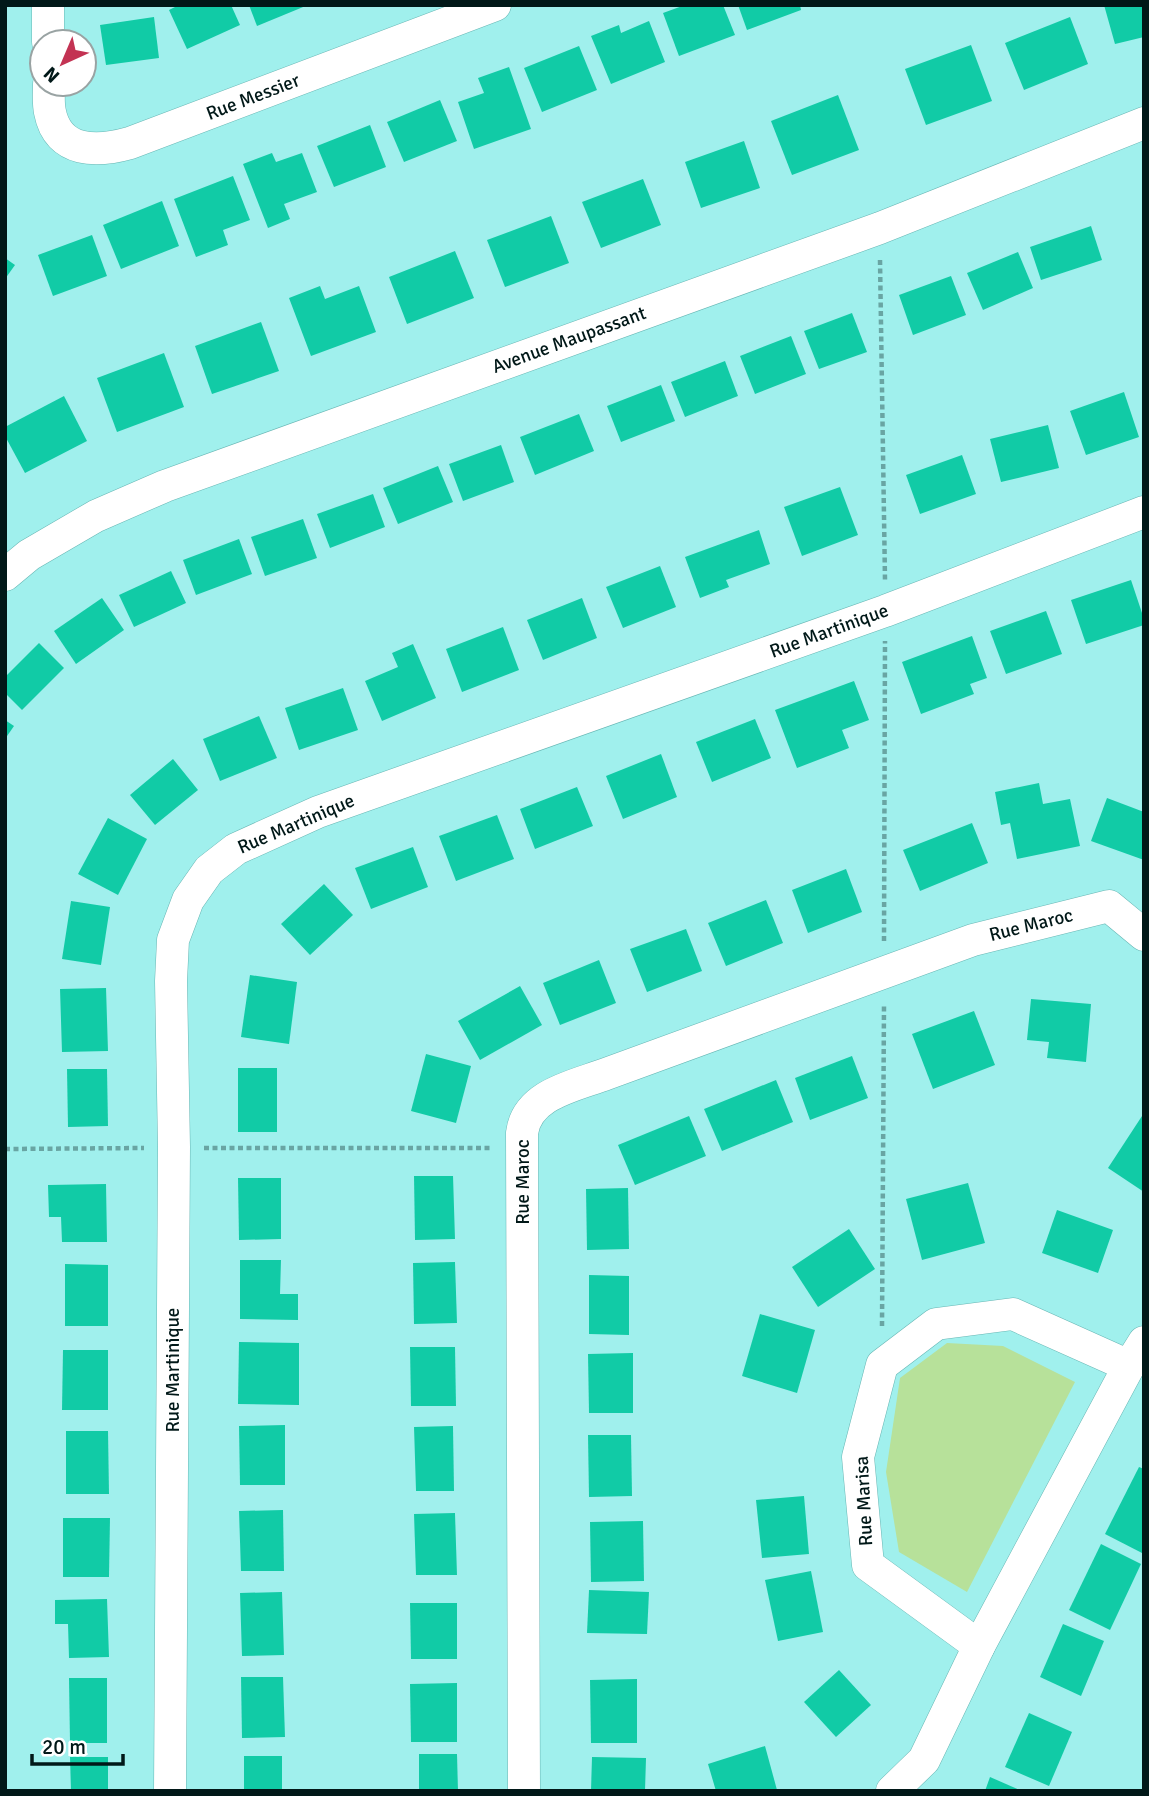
<svg xmlns="http://www.w3.org/2000/svg" width="1149" height="1796" viewBox="0 0 1149 1796" font-family="Signika,sans-serif">
  <style>
    .green { fill: #b7e19a }
    .building { fill: #11cba6 }
    .lines { fill: none; stroke-linecap: round; stroke-linejoin: round }
    .minor-casing { stroke: #67b6b4; stroke-width: 33 }
    .path { stroke: #69a5a3; stroke-width: 4.5; stroke-dasharray: 5 3.5; stroke-linecap: butt }
    .minor { stroke: #fff; stroke-width: 32 }
    .labels { text-anchor: middle; dominant-baseline: central; stroke-width: 5; stroke-linejoin: round; paint-order: stroke }
    .street-label { font-size: 19px; fill: #011818; stroke: #fff }
  </style>
  <rect width="100%" height="100%" fill="#a0f0ed"/>
  <polygon class="green" points="947,1343 1003,1346 1075,1382 967,1592 899,1552 886,1472 900,1378"/>
  <g class="building">
    <polygon points="179,5 231,5 240,25 187,49 169,10"/>
    <polygon points="249,5 308,5 257,26"/>
    <polygon points="685,5 723,5 735,35 679,56 663,13"/>
    <polygon points="738,5 800,5 801,10 747,30"/>
    <polygon points="1104,5 1144,5 1144,37 1115,44"/>
    <polygon points="154,17 159,58 106,65 100,25"/>
    <polygon points="1070,17 1088,64 1024,90 1005,43"/>
    <polygon points="649,21 665,62 611,84 591,36 619,25 621,33"/>
    <polygon points="971,45 992,101 926,125 905,69"/>
    <polygon points="579,46 597,90 542,112 524,68"/>
    <polygon points="509,67 531,129 474,149 458,102 484,93 478,78"/>
    <polygon points="838,95 859,150 792,175 771,121"/>
    <polygon points="440,100 457,141 404,162 387,122"/>
    <polygon points="370,125 386,167 334,187 317,146"/>
    <polygon points="744,141 760,188 701,208 685,162"/>
    <polygon points="272,153 276,162 302,153 317,192 284,204 290,219 268,228 243,164"/>
    <polygon points="233,176 250,220 223,230 228,245 196,257 174,199"/>
    <polygon points="643,179 661,225 601,248 582,202"/>
    <polygon points="162,201 179,246 121,269 103,225"/>
    <polygon points="551,216 569,263 505,287 487,240"/>
    <polygon points="1091,226 1102,260 1041,280 1030,247"/>
    <polygon points="92,235 107,276 53,296 38,255"/>
    <polygon points="455,251 474,298 407,324 389,277"/>
    <polygon points="1018,252 1033,288 983,310 967,273"/>
    <polygon points="5,258 15,265 5,279"/>
    <polygon points="951,276 966,315 913,335 899,295"/>
    <polygon points="320,286 325,299 359,286 376,332 311,356 289,298"/>
    <polygon points="852,313 867,352 819,369 804,331"/>
    <polygon points="261,322 279,371 212,394 195,346"/>
    <polygon points="791,336 806,374 755,394 740,356"/>
    <polygon points="164,353 184,407 117,432 97,378"/>
    <polygon points="725,361 738,396 685,417 671,382"/>
    <polygon points="661,385 675,421 621,442 607,406"/>
    <polygon points="1124,392 1139,437 1086,455 1070,411"/>
    <polygon points="64,396 87,441 25,473 5,436 5,427"/>
    <polygon points="579,414 594,451 535,475 520,437"/>
    <polygon points="1048,425 1059,468 1001,482 990,439"/>
    <polygon points="501,445 514,482 463,501 449,464"/>
    <polygon points="962,455 976,494 920,514 906,475"/>
    <polygon points="438,466 453,502 398,524 383,488"/>
    <polygon points="840,487 858,535 802,556 784,507"/>
    <polygon points="373,494 385,527 330,548 317,514"/>
    <polygon points="303,519 317,558 265,576 251,537"/>
    <polygon points="759,530 770,564 726,580 729,587 700,598 685,557"/>
    <polygon points="239,539 252,574 196,595 183,560"/>
    <polygon points="660,566 676,607 623,628 606,587"/>
    <polygon points="171,571 186,603 134,627 119,595"/>
    <polygon points="1131,580 1144,619 1144,625 1086,644 1071,600"/>
    <polygon points="102,598 124,630 76,664 54,631"/>
    <polygon points="582,598 597,638 543,660 527,620"/>
    <polygon points="1046,611 1062,654 1006,674 990,631"/>
    <polygon points="503,627 519,670 462,692 446,649"/>
    <polygon points="972,636 987,678 970,684 974,694 921,714 902,662"/>
    <polygon points="39,643 64,668 22,710 5,693 5,677"/>
    <polygon points="413,644 436,698 382,721 365,681 398,667 392,653"/>
    <polygon points="854,681 869,720 842,730 849,748 797,768 775,710"/>
    <polygon points="343,688 358,730 299,750 285,708"/>
    <polygon points="259,716 277,758 220,781 203,739"/>
    <polygon points="755,719 771,758 712,782 696,742"/>
    <polygon points="5,720 14,726 5,739"/>
    <polygon points="661,754 677,797 623,819 606,776"/>
    <polygon points="173,759 198,790 155,825 130,795"/>
    <polygon points="1039,783 1043,804 1070,799 1080,846 1017,859 1010,823 1001,825 995,792"/>
    <polygon points="577,787 593,826 535,849 520,809"/>
    <polygon points="1107,798 1144,812 1144,860 1091,841"/>
    <polygon points="497,815 514,859 456,881 439,836"/>
    <polygon points="108,818 147,839 118,895 78,874"/>
    <polygon points="972,823 988,863 920,891 903,850"/>
    <polygon points="413,847 428,887 371,909 355,868"/>
    <polygon points="846,869 862,912 808,933 792,890"/>
    <polygon points="324,884 353,915 310,955 281,924"/>
    <polygon points="766,900 783,943 726,966 708,923"/>
    <polygon points="71,901 110,907 101,965 62,959"/>
    <polygon points="686,929 702,971 647,992 630,949"/>
    <polygon points="599,960 616,1003 560,1025 543,983"/>
    <polygon points="250,975 297,982 289,1044 241,1037"/>
    <polygon points="520,986 542,1025 480,1060 458,1021"/>
    <polygon points="106,988 108,1051 62,1052 60,989"/>
    <polygon points="1031,999 1091,1004 1086,1062 1047,1058 1049,1042 1027,1040"/>
    <polygon points="974,1011 995,1065 933,1089 912,1034"/>
    <polygon points="426,1054 471,1066 456,1123 411,1111"/>
    <polygon points="852,1056 868,1098 810,1120 795,1078"/>
    <rect x="238" y="1068" width="39" height="64"/>
    <polygon points="67,1069 107,1069 108,1126 68,1127"/>
    <polygon points="776,1080 793,1122 722,1151 704,1109"/>
    <polygon points="689,1116 706,1156 635,1185 618,1145"/>
    <polygon points="1142,1116 1144,1117 1144,1192 1108,1168"/>
    <polygon points="414,1176 453,1176 455,1239 415,1240"/>
    <polygon points="238,1178 281,1178 281,1239 239,1240"/>
    <polygon points="968,1183 985,1243 922,1260 906,1199"/>
    <polygon points="106,1184 107,1242 62,1242 61,1217 49,1217 48,1185"/>
    <polygon points="628,1188 629,1249 587,1250 586,1189"/>
    <polygon points="1057,1210 1113,1230 1098,1273 1042,1253"/>
    <polygon points="849,1229 875,1269 818,1307 792,1267"/>
    <polygon points="240,1260 281,1260 280,1294 298,1294 298,1320 240,1319"/>
    <polygon points="455,1262 457,1323 414,1324 413,1263"/>
    <polygon points="65,1264 108,1265 108,1326 65,1326"/>
    <polygon points="589,1275 629,1276 629,1335 589,1334"/>
    <polygon points="760,1314 815,1330 797,1393 742,1376"/>
    <polygon points="239,1342 299,1343 299,1405 238,1404"/>
    <polygon points="410,1347 455,1347 456,1406 411,1406"/>
    <polygon points="63,1350 108,1350 108,1410 62,1410"/>
    <polygon points="633,1353 633,1413 589,1413 588,1354"/>
    <polygon points="285,1425 285,1485 240,1485 239,1426"/>
    <polygon points="453,1426 454,1491 416,1491 414,1427"/>
    <polygon points="66,1431 108,1431 109,1494 66,1494"/>
    <polygon points="588,1435 631,1435 632,1496 589,1497"/>
    <polygon points="1139,1467 1144,1469 1144,1550 1142,1553 1105,1534"/>
    <polygon points="804,1496 809,1554 762,1558 756,1500"/>
    <polygon points="283,1510 284,1571 241,1571 239,1511"/>
    <polygon points="455,1513 457,1575 416,1575 414,1514"/>
    <polygon points="63,1518 110,1518 109,1577 63,1577"/>
    <polygon points="643,1521 644,1581 591,1582 590,1522"/>
    <polygon points="1101,1544 1141,1564 1110,1630 1069,1610"/>
    <polygon points="811,1571 823,1632 778,1641 765,1580"/>
    <polygon points="589,1590 649,1592 647,1634 587,1633"/>
    <polygon points="282,1592 284,1655 242,1656 240,1593"/>
    <polygon points="107,1599 109,1657 69,1658 68,1624 55,1624 55,1600"/>
    <polygon points="410,1603 457,1603 457,1659 411,1659"/>
    <polygon points="1063,1624 1104,1641 1081,1696 1040,1677"/>
    <polygon points="839,1670 871,1705 836,1737 804,1702"/>
    <polygon points="241,1677 283,1677 285,1737 242,1738"/>
    <polygon points="69,1678 107,1678 107,1743 70,1743"/>
    <polygon points="637,1679 637,1743 591,1743 590,1680"/>
    <polygon points="457,1683 457,1742 411,1742 410,1684"/>
    <polygon points="1029,1713 1072,1732 1049,1786 1005,1767"/>
    <polygon points="765,1746 777,1790 716,1791 708,1764"/>
    <polygon points="419,1754 457,1754 458,1791 419,1791"/>
    <rect x="244" y="1756" width="38" height="35"/>
    <polygon points="70,1757 108,1757 108,1791 71,1791"/>
    <polygon points="592,1757 646,1758 645,1791 591,1791"/>
    <polygon points="990,1777 1022,1791 985,1791"/>
  </g>
  <g class="lines">
    <g class="minor-casing">
      <g id="minor">
        <polyline points="48,5 48,42"/>
        <path d="M49 84C49 93 48 103 50 112 58 154 98 152 130 143L495 5"/>
        <polyline points="5,575 29,555 96,516 165,486 880,228 1144,123"/>
        <polyline points="979,1646 868,1565 858,1457 882,1365 936,1324 1013,1314 1129,1366"/>
        <polyline points="170,1791 174,1147 171,981 173,940 188,900 209,870 236,849 318,812 885,611 1144,512"/>
        <path d="M524 1791 522 1133C527 1094 574 1086 606 1074L973 940 1109 906 1144 935"/>
        <polyline points="892,1791 924,1760 979,1646 1129,1366 1144,1342"/>
      </g>
    </g>
    <g class="path">
      <polyline points="880,260 885,580"/>
      <polyline points="884,941 885,641"/>
      <polyline points="204,1148 492,1148"/>
      <polyline points="5,1149 144,1148"/>
      <polyline points="882,1326 884,1005"/>
    </g>
    <use href="#minor" class="minor"/>
  </g>
  <g class="labels">
    <g class="street-label">
      <text transform="translate(253 97) rotate(-21)">Rue Messier</text>
      <text transform="translate(569 340) rotate(-20)">Avenue Maupassant</text>
      <text transform="translate(829 631) rotate(-20)">Rue Martinique</text>
      <text transform="translate(296 824) rotate(-23)">Rue Martinique</text>
      <text transform="translate(1031 925) rotate(-14)">Rue Maroc</text>
      <text transform="translate(523 1182) rotate(-90)">Rue Maroc</text>
      <text transform="translate(173 1370) rotate(-90)">Rue Martinique</text>
      <text transform="translate(864 1501) rotate(-93)">Rue Marisa</text>
    </g>
  </g>
  <rect width="1149" height="1796" fill="none" stroke="#011818" stroke-width="14"/>
  <g transform="translate(63 63) rotate(224)"><circle r="33" fill="#ffffff" stroke="#99a3a3" stroke-width="2"/>
  <path d="M0-5L12 26L0 18L-12 26Z" fill="#c33353"/>
  <text y="-10" font-size="19" font-weight="bold" text-anchor="middle" fill="#011818">N</text>
  </g>
  <path d="M32 1754v10h91v-10" fill="none" stroke="#011818" stroke-width="3.5"/>
  <text x="42" y="1754" font-size="21" fill="#011818" stroke="#ffffff" stroke-width="5" paint-order="stroke">20 m</text>
</svg>
